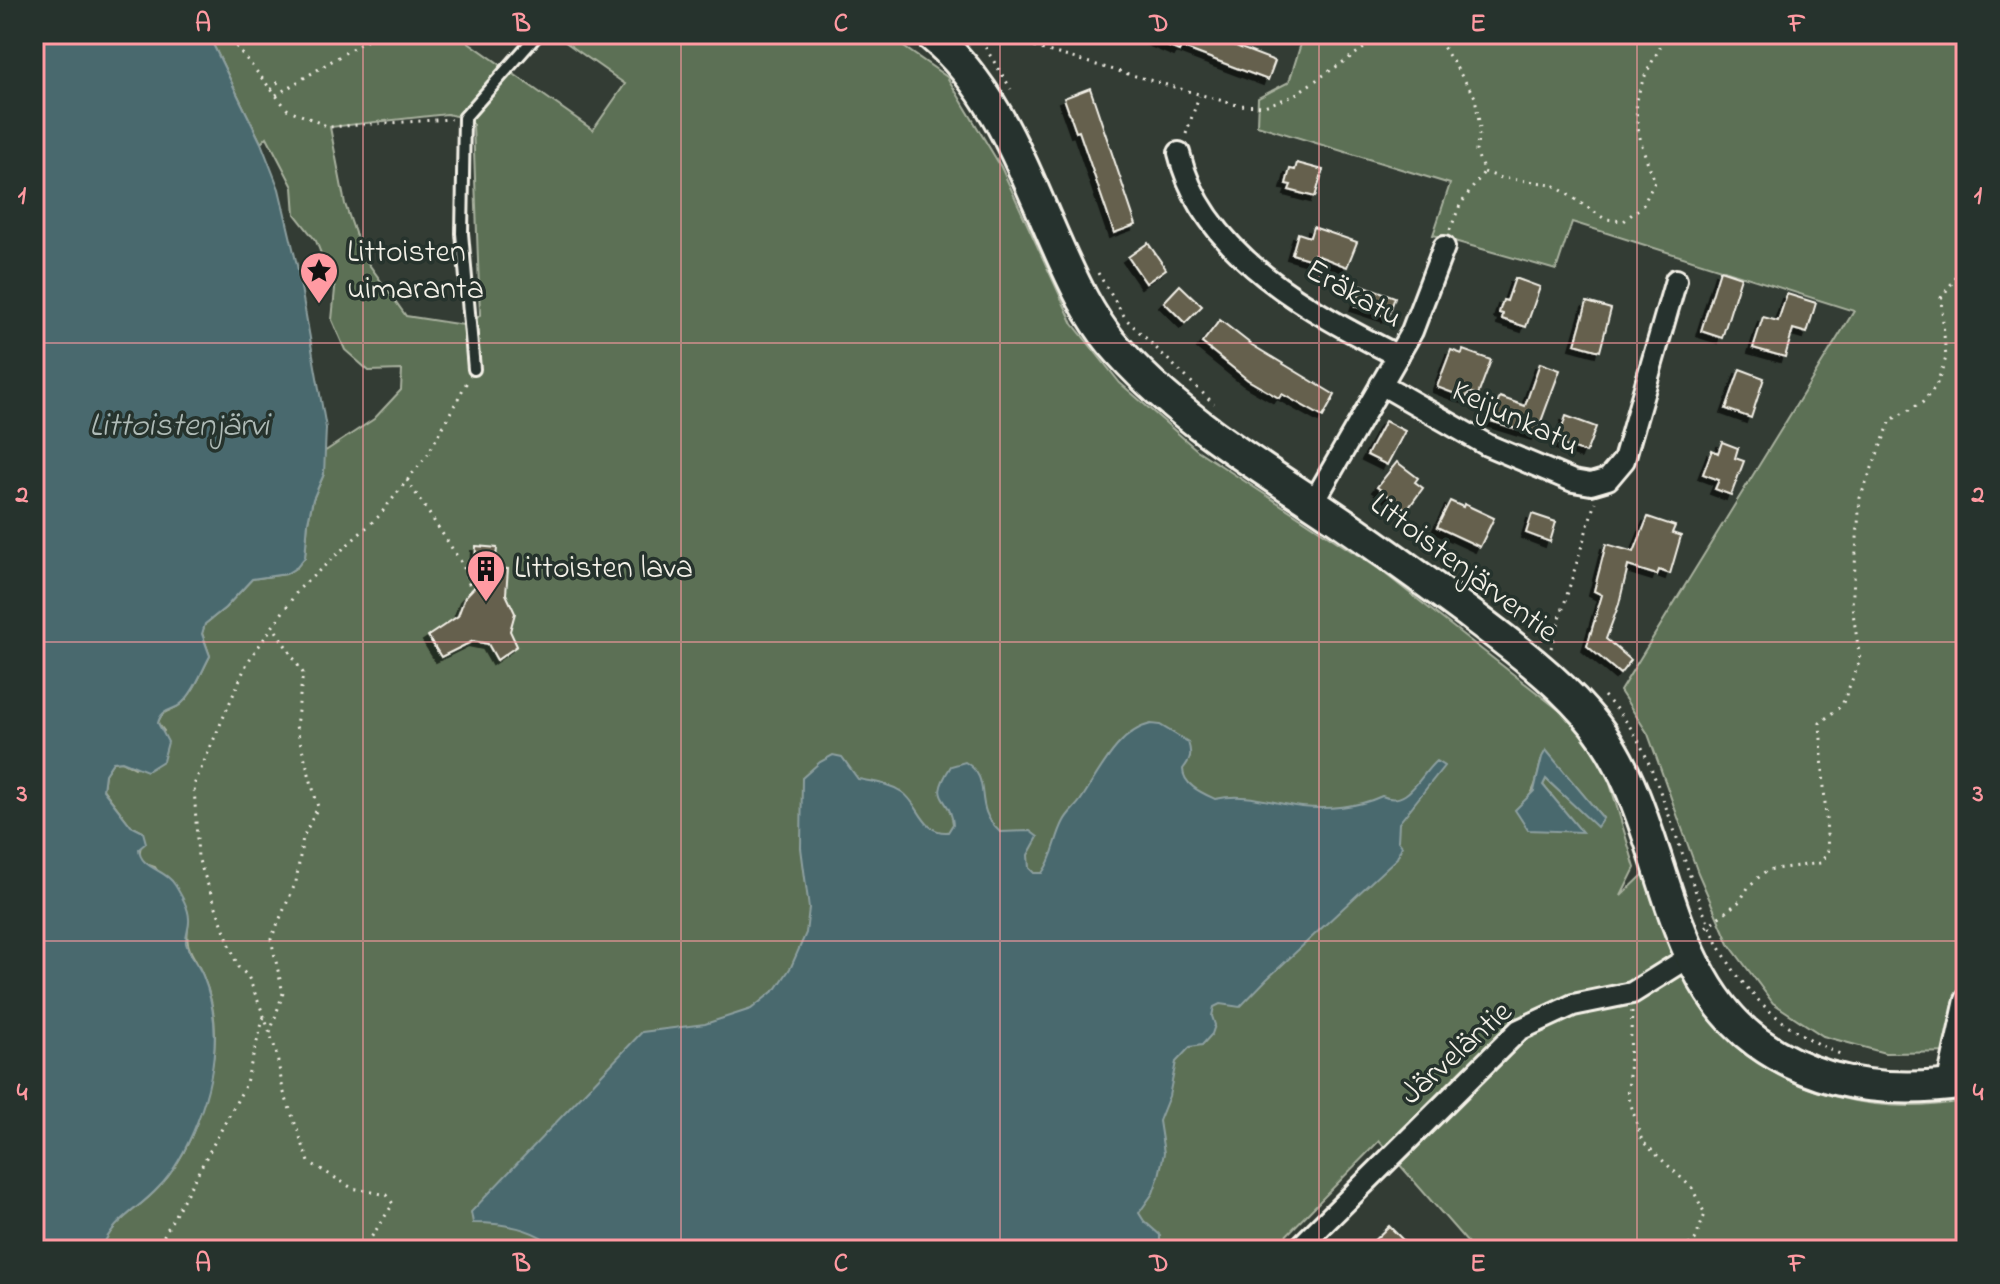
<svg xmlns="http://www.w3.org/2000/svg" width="2000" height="1284" viewBox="0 0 2000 1284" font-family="'Indie Flower',sans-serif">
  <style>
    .green { fill: #5b7054; stroke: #a8b09e; stroke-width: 2; fill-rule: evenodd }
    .water { fill: #48696e; stroke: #8d9f9f; stroke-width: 2 }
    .building { fill: #65614e; stroke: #f4f1e8; stroke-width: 2; filter: url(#shadow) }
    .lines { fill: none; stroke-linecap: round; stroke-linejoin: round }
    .lane-casing { stroke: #f4f1e8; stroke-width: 16 }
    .street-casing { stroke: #f4f1e8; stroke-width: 26 }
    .secondary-casing { stroke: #f4f1e8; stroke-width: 36 }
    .path { stroke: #f4f1e8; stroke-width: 3; stroke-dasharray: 2 6; stroke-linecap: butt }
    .lane { stroke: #26332d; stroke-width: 10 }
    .street { stroke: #26332d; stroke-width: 20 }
    .secondary { stroke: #26332d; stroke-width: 30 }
    .grid { fill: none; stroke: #ff9aa2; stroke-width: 2; stroke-opacity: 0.55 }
    .labels { text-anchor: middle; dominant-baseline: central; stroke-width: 7; stroke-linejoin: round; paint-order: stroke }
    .poi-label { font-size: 32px; fill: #f4f1e8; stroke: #26332d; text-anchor: start }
    .street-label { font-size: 32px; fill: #f4f1e8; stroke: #26332d }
    .water-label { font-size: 34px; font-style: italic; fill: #afbbb7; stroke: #26332d }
    .neatline { fill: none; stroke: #ff9aa2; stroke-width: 3 }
    .grid-label { font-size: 26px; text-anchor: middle; font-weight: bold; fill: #ff9aa2 }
  </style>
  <defs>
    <filter id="shadow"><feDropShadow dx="-5" dy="5" stdDeviation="0" flood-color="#0009"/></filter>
  </defs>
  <rect width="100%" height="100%" fill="#333c34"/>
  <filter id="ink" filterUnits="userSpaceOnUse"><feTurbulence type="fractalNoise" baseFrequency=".0125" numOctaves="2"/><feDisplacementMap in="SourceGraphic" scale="16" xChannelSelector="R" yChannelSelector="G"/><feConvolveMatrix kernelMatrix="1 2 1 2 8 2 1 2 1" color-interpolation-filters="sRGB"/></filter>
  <g filter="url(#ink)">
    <g class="green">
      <path d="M208 34H457L593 130 625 84 554 34H885L947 77 1001 167 1073 324 1120 383 1197 450 1379 569 1573 721 1606 770 1635 868 1621 896 1645 873C1661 914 1677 974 1702 1009 1759 1090 1872 1120 1966 1100V1250H1474L1379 1141 1272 1250H101C113 1218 137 1211 158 1188 189 1156 204 1108 212 1066 218 1035 215 1005 203 976 191 947 184 952 189 919L155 867 143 863 139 857 143 832 131 826 103 789 105 774 113 762 122 761 135 768 164 731 158 723C162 708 173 712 182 703 194 692 202 671 210 656L202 633 205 624 225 608 252 579 286 574 297 567 305 557 308 522 313 499 324 474V452L374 419 401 390 402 370 369 371 345 350 332 320 335 289 316 241 295 214 293 187 267 137 261 143ZM447 114 464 118 473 124 480 315 470 326 406 316 363 256 345 204 330 127ZM1546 751 1603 818 1597 826 1546 779 1543 785 1570 819 1530 795C1540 782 1537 763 1546 751Z"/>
      <polygon points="1304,34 1966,34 1966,458 1959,481 1966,483 1966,1052 1885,1053 1823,1036 1773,1003 1729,944 1698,873 1648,734 1620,691 1854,311 1572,222 1556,270 1433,235 1450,184 1257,125 1258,98 1289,82"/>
    </g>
    <g class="water">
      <path d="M34 34H208L261 143 279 189 297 265 326 428 324 474 313 499 308 522 305 557 297 567 286 574 252 579 225 608 205 624 202 634 210 656C202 671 194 692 182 703 173 712 162 707 158 723L168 742 163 761 147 771 122 761 113 762 105 774 103 790 131 826 143 832 146 843 139 849C140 869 166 869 175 885 181 895 189 908 189 919 190 927 185 936 186 943 189 955 199 965 203 976 222 1023 216 1073 198 1120 189 1143 176 1170 158 1188 137 1211 113 1219 101 1250H34Z"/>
      <path d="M1151 724 1160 725 1188 742C1192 754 1191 759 1183 769 1183 785 1202 793 1215 799 1248 792 1270 803 1302 807 1328 810 1358 807 1382 796 1408 808 1419 776 1436 761L1444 766 1399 823 1398 841 1402 846 1397 858 1267 979 1240 1007 1220 1004 1214 1007 1212 1016 1215 1025 1212 1034 1202 1045 1190 1047 1176 1062 1169 1096 1159 1121 1164 1153 1159 1176 1153 1193 1139 1213 1144 1221 1160 1235V1242L1155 1250H557C537 1227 502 1223 473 1223L471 1212 642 1032 705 1024 751 1009 777 988 791 967 806 933 809 908 801 848 802 778 820 762 833 755 842 757 858 779C874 782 888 783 902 792 920 804 922 834 948 832L953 824C950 793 927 804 951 766L965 762C995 780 970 805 1000 832L1030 831 1038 837 1028 855 1029 868 1034 873H1042C1054 858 1055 837 1064 821 1068 813 1075 808 1080 801 1098 775 1117 731 1151 724Z"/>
      <polygon points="1546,750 1603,818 1597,827 1546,779 1543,785 1582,832 1528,830 1515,810 1534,791 1542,757"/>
    </g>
    <g class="building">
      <polygon points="1138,34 1204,34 1275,61 1268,80 1181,47 1179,51"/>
      <polygon points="1090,88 1136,225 1114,233 1079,131 1076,132 1064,98"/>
      <polygon points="1297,163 1323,170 1315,197 1289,190 1291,185 1286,184 1290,169 1295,170"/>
      <polygon points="1313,227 1357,242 1347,267 1314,254 1312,260 1292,254 1298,233 1310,237"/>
      <polygon points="1148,243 1166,269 1146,283 1128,257"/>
      <polygon points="1720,270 1741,277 1722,338 1701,331"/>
      <polygon points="1515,278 1540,287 1526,327 1502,319 1503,314 1499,313 1503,300 1507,301"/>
      <polygon points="1180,285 1202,306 1185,323 1164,302"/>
      <polygon points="1362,285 1395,297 1388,317 1355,306"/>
      <polygon points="1787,294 1816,303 1807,333 1793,329 1785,357 1753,348 1763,317 1778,321"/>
      <polygon points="1587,302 1611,309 1600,351 1575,344"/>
      <polygon points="1220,320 1252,345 1335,395 1323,417 1282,394 1279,398 1248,380 1202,343"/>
      <polygon points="1451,350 1462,354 1463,350 1491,360 1478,395 1469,392 1466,398 1437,387"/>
      <polygon points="1540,363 1560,370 1536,435 1491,421 1500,397 1525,406"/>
      <polygon points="1740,369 1764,378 1751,418 1726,409"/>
      <polygon points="1566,416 1596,427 1586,453 1557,443"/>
      <polygon points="1385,421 1405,431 1387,465 1367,455"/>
      <polygon points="1722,442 1738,448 1735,458 1744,461 1731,495 1715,489 1719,480 1703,474 1712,450 1718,453"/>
      <polygon points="1397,462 1418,478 1415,482 1423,488 1407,510 1377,487"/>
      <polygon points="1450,501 1463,507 1464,504 1494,518 1480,547 1437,527"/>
      <polygon points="1532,514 1556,522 1550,542 1526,533"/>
      <polygon points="1648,517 1675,526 1672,533 1681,536 1670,574 1659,570 1657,575 1628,566 1619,604 1606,639 1631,660 1620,674 1587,646 1602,595 1594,591 1606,544 1634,552"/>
      <polygon points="476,546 497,548 495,568 508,569 506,594 515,613 510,631 517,646 497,660 488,644 473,641 441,657 428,636 458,616 465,597 482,579 475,567"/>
      <polygon points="1389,1226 1406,1243 1399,1250 1364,1250"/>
    </g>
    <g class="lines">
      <g class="lane-casing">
        <polyline id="lane" points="474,369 462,233 464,118 538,34"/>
      </g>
      <g class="street-casing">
        <g id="street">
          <path d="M1179 153C1203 255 1311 312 1398 356"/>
          <polyline points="1381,384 1487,445 1573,481 1591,484 1608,479 1624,460 1676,280"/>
          <polyline points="1313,503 1412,331 1444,247"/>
          <polyline points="1947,1086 1966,1000"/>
          <polyline points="1297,1250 1519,1030 1573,1005 1632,993 1691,956"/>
        </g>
      </g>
      <g class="secondary-casing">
        <path id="secondary" d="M930 34C998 89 1026 177 1061 254 1075 285 1089 315 1111 342 1166 407 1236 452 1306 498 1361 534 1413 572 1466 611 1507 642 1551 674 1585 713 1668 805 1656 968 1757 1042 1819 1087 1892 1094 1966 1083"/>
      </g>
      <g class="path">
        <polyline points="226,34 287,109 329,127 451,119"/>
        <polyline points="496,34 514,42"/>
        <polyline points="977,34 1011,89"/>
        <polyline points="988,34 1237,105 1264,106 1291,97 1385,34"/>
        <path d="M1435 34 1475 97 1480 128 1476 151 1484 172 1502 178 1552 184 1605 219 1624 221 1643 205 1655 181C1645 157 1632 123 1638 96 1642 77 1658 52 1667 34"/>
        <polyline points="271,89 282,78"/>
        <polyline points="276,95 371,37 382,34"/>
        <polyline points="1186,134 1199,96"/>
        <polyline points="1450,230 1460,205 1484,172"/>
        <polyline points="1098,273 1126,319 1214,404"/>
        <polyline points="407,480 463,565 471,590"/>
        <polyline points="1551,648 1595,502"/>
        <path d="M1604 696C1637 729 1645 752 1661 794 1706 910 1713 999 1840 1054"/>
        <polyline points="1706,927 1740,901 1749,886 1767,870 1821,863 1828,851 1820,723 1842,705 1860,660 1852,606 1860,498 1891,420 1922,403 1936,386 1946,358 1941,298 1966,264"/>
        <polyline points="1632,1011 1628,1095 1642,1141 1692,1188 1705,1214 1695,1240 1683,1250"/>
        <polyline points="270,1033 283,993 271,939 296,882 303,837 318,807 296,726 303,673 273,626"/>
        <polyline points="156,1250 245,1086 264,1016"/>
        <polyline points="363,1250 393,1204 387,1195 352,1188 309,1162 283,1090 276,1051 264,1016 248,976 238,967 198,858 194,785 247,663 299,589 379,516 428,454 468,380"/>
      </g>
      <use href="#lane" class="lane"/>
      <use href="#street" class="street"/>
      <use href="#secondary" class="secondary"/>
    </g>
  </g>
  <path class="grid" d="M363 34V1250M681 34V1250M1000 34V1250M1319 34V1250M1637 34V1250M34 343H1966M34 642H1966M34 941H1966"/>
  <defs>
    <g id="sight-pin" transform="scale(2)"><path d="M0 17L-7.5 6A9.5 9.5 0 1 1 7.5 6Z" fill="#ff9aa2" stroke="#26332d"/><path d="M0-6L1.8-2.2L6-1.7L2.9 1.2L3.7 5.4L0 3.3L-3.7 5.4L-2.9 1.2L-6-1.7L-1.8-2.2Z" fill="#111"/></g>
    <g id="building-pin" transform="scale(2)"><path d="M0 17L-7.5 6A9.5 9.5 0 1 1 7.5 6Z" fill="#ff9aa2" stroke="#26332d"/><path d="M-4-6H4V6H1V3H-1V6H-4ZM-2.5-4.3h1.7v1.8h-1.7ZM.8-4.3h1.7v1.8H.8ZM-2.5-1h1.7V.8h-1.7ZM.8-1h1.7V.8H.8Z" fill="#111"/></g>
  </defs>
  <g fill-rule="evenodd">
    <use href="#sight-pin" x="319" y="271"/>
    <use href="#building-pin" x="486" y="569"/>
  </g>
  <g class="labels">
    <g class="poi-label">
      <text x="347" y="253">Littoisten<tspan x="347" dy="37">uimaranta</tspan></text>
      <text x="514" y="569">Littoisten lava</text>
    </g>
    <g class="street-label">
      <text transform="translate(1353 295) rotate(30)">Eräkatu</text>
      <text transform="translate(1515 419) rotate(25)">Keijunkatu</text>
      <text transform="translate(1463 569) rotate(37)">Littoistenjärventie</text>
      <text transform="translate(1457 1054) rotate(-42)">Järveläntie</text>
    </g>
    <g class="water-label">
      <text x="179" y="427">Littoistenjärvi</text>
    </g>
  </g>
  <rect width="2000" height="1284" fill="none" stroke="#26332d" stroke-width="88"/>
  <rect x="44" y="44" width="1912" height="1196" class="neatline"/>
  <g class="grid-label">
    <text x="203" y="31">A</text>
    <text x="522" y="31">B</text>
    <text x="841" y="31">C</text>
    <text x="1159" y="31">D</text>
    <text x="1478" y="31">E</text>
    <text x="1797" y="31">F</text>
    <text x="22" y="203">1</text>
    <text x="1978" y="203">1</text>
    <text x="22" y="502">2</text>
    <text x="1978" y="502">2</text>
    <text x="22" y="801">3</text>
    <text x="1978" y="801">3</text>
    <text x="22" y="1100">4</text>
    <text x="1978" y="1100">4</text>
    <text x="203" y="1271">A</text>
    <text x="522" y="1271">B</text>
    <text x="841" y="1271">C</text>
    <text x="1159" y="1271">D</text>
    <text x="1478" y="1271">E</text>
    <text x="1797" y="1271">F</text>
  </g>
</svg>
